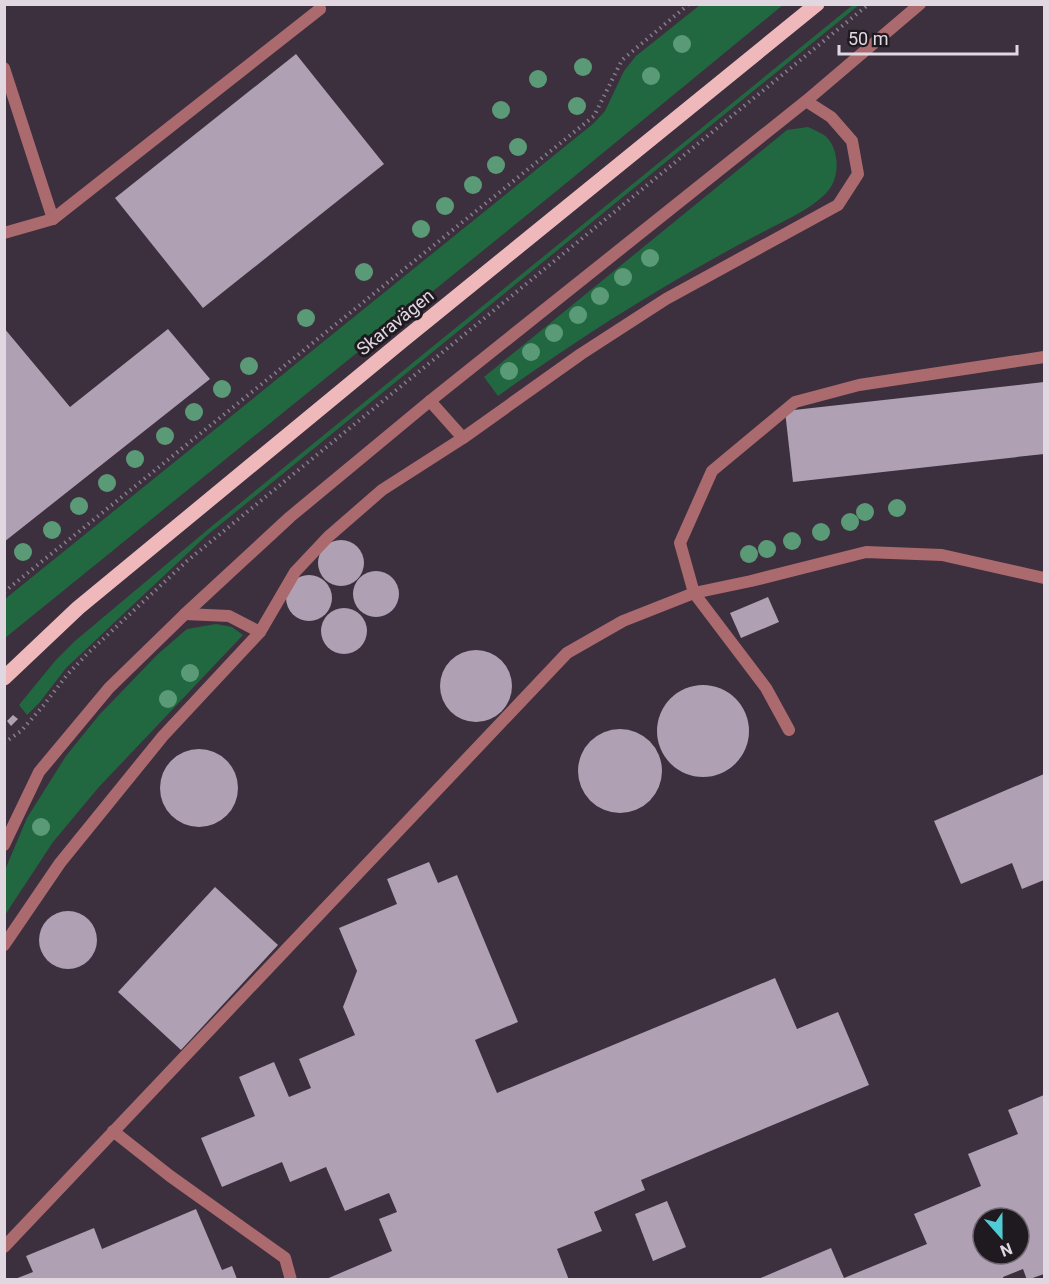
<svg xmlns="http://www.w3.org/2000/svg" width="1049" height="1284" viewBox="0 0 1049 1284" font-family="Roboto,sans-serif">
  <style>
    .green { fill: #216840 }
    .building { fill: #b0a0b3; fill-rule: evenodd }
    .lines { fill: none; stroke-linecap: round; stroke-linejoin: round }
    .path { stroke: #897e8b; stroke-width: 4; stroke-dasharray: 1.5 4.5; stroke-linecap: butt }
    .lane { stroke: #ab6a6e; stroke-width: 12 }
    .street { stroke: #ab6a6e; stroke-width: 12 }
    .primary { stroke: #efb9bb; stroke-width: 15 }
    .tree { fill: #5b9a77 }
    .labels { text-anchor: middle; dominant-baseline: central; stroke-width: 6; stroke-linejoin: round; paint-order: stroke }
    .street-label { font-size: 18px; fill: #e0d7e1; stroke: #1f1920 }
  </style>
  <rect width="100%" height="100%" fill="#3c2f3e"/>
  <g class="green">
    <polygon points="854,4 859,5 205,537 66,668 40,702 27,715 19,705 55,661 75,641 212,526"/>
    <polygon points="700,5 783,5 559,189 5,638 5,599 594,123 605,111 624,71 636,56"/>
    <path d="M808 127C813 129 819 132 824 135 838 145 840 171 832 185 821 205 785 220 765 231 672 279 583 335 498 396L484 377 787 130Z"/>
    <polygon points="216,624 232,627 243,635 98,788 53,842 5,915 5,870 27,818 66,756 100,714 158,654 187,629"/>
  </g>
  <g class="building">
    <polygon points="296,54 384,164 203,308 115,198"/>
    <polygon points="4,328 70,407 168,329 210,379 4,542"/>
    <polygon points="1044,382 1044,454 793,482 785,411"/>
    <circle cx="341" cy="563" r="23"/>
    <circle cx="376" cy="594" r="23"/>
    <circle cx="309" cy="598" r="23"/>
    <polygon points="768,597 779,622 741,638 730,613"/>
    <circle cx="344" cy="631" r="23"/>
    <circle cx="476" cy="686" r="36"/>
    <circle cx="703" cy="731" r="46"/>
    <polygon points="13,715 18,719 11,726 7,721"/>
    <circle cx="620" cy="771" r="42"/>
    <circle cx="199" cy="788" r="39"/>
    <polygon points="1044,774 1044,880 1022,889 1012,863 961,884 934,821"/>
    <polygon points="429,862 438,883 457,875 518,1022 475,1040 497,1093 775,978 797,1029 838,1012 869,1085 641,1180 645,1190 594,1212 602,1231 557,1249 569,1280 324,1280 392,1251 379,1219 397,1212 389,1193 345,1211 326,1167 290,1182 282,1162 222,1187 201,1138 255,1116 239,1077 274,1062 289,1097 311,1088 299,1059 355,1035 343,1007 357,971 339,928 397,904 387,879"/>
    <polygon points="215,887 278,945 181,1050 118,992"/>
    <circle cx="68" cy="940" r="29"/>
    <path d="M1044 1095V1274L1027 1280 1023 1269 1003 1277 1004 1280H756L831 1248 844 1278 927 1244 914 1214 981 1186 968 1154 1018 1134 1008 1110ZM983 1218H1019V1254H983Z"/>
    <polygon points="667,1201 686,1247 653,1261 635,1214"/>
    <polygon points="196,1209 222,1270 232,1266 237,1279 15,1279 33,1272 26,1256 94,1228 102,1249"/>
  </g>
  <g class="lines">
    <g class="path">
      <polyline points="4,592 594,116 622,60 689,4"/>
      <polyline points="4,743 21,731 43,706 67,675 88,653 187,561 869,4"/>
    </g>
    <g class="lane">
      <polyline points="430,401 463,438"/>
      <polyline points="185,614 229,616 260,632"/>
      <polyline points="789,730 766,688 694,593 680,543 712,471 795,402 859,385 1044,357"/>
      <polyline points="4,845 39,772 109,688 185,614 290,517 430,401 806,101 920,4"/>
      <polyline points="4,945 60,863 163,736 260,632 295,572 328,537 382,490 463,438 581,354 666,299 838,205 858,174 852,141 831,117 806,101"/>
      <polyline points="113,1131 170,1176 285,1258 291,1280"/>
      <polyline points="4,1247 567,653 623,621 694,593 751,581 866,552 942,555 1044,578"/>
    </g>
    <g class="street">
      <polyline points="4,68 53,219"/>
      <polyline points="4,233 53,219 320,9 319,4"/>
    </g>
    <polyline class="primary" points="4,678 78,608 402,341 817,4"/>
  </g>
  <g class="tree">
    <circle cx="682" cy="44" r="9"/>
    <circle cx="583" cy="67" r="9"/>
    <circle cx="651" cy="76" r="9"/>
    <circle cx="538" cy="79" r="9"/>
    <circle cx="577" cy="106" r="9"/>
    <circle cx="501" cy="110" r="9"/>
    <circle cx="518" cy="147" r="9"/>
    <circle cx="496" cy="165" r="9"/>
    <circle cx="473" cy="185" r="9"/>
    <circle cx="445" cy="206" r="9"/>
    <circle cx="421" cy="229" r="9"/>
    <circle cx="650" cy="258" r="9"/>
    <circle cx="364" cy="272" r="9"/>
    <circle cx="623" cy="277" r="9"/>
    <circle cx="600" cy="296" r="9"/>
    <circle cx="578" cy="315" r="9"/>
    <circle cx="306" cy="318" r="9"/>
    <circle cx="554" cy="333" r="9"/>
    <circle cx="531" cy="352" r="9"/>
    <circle cx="249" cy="366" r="9"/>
    <circle cx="509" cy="371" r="9"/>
    <circle cx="222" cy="389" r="9"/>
    <circle cx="194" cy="412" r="9"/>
    <circle cx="165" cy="436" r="9"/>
    <circle cx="135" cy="459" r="9"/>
    <circle cx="107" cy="483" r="9"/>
    <circle cx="79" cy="506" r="9"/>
    <circle cx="897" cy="508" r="9"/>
    <circle cx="865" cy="512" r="9"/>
    <circle cx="850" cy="522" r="9"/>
    <circle cx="52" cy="530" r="9"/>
    <circle cx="821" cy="532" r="9"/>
    <circle cx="792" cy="541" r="9"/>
    <circle cx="767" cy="549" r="9"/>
    <circle cx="23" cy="552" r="9"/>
    <circle cx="749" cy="554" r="9"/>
    <circle cx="190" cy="673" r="9"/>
    <circle cx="168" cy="699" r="9"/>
    <circle cx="41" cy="827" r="9"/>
  </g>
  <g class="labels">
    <g class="street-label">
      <text transform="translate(395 322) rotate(-39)">Skaravägen</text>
    </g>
  </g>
  <rect width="1049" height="1284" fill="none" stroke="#e0d7e1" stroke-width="12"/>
  <g transform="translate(1001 1236) rotate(159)"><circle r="28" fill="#1f1920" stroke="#6c656d" stroke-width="1.5"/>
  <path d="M0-4.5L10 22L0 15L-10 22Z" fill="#51ccd5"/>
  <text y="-9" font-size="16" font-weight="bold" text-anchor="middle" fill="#e0d7e1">N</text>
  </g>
  <path d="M839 45v9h178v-9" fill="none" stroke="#e0d7e1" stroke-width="3"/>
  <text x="848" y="45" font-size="18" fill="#e0d7e1" stroke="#1f1920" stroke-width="4.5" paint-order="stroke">50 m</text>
</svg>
